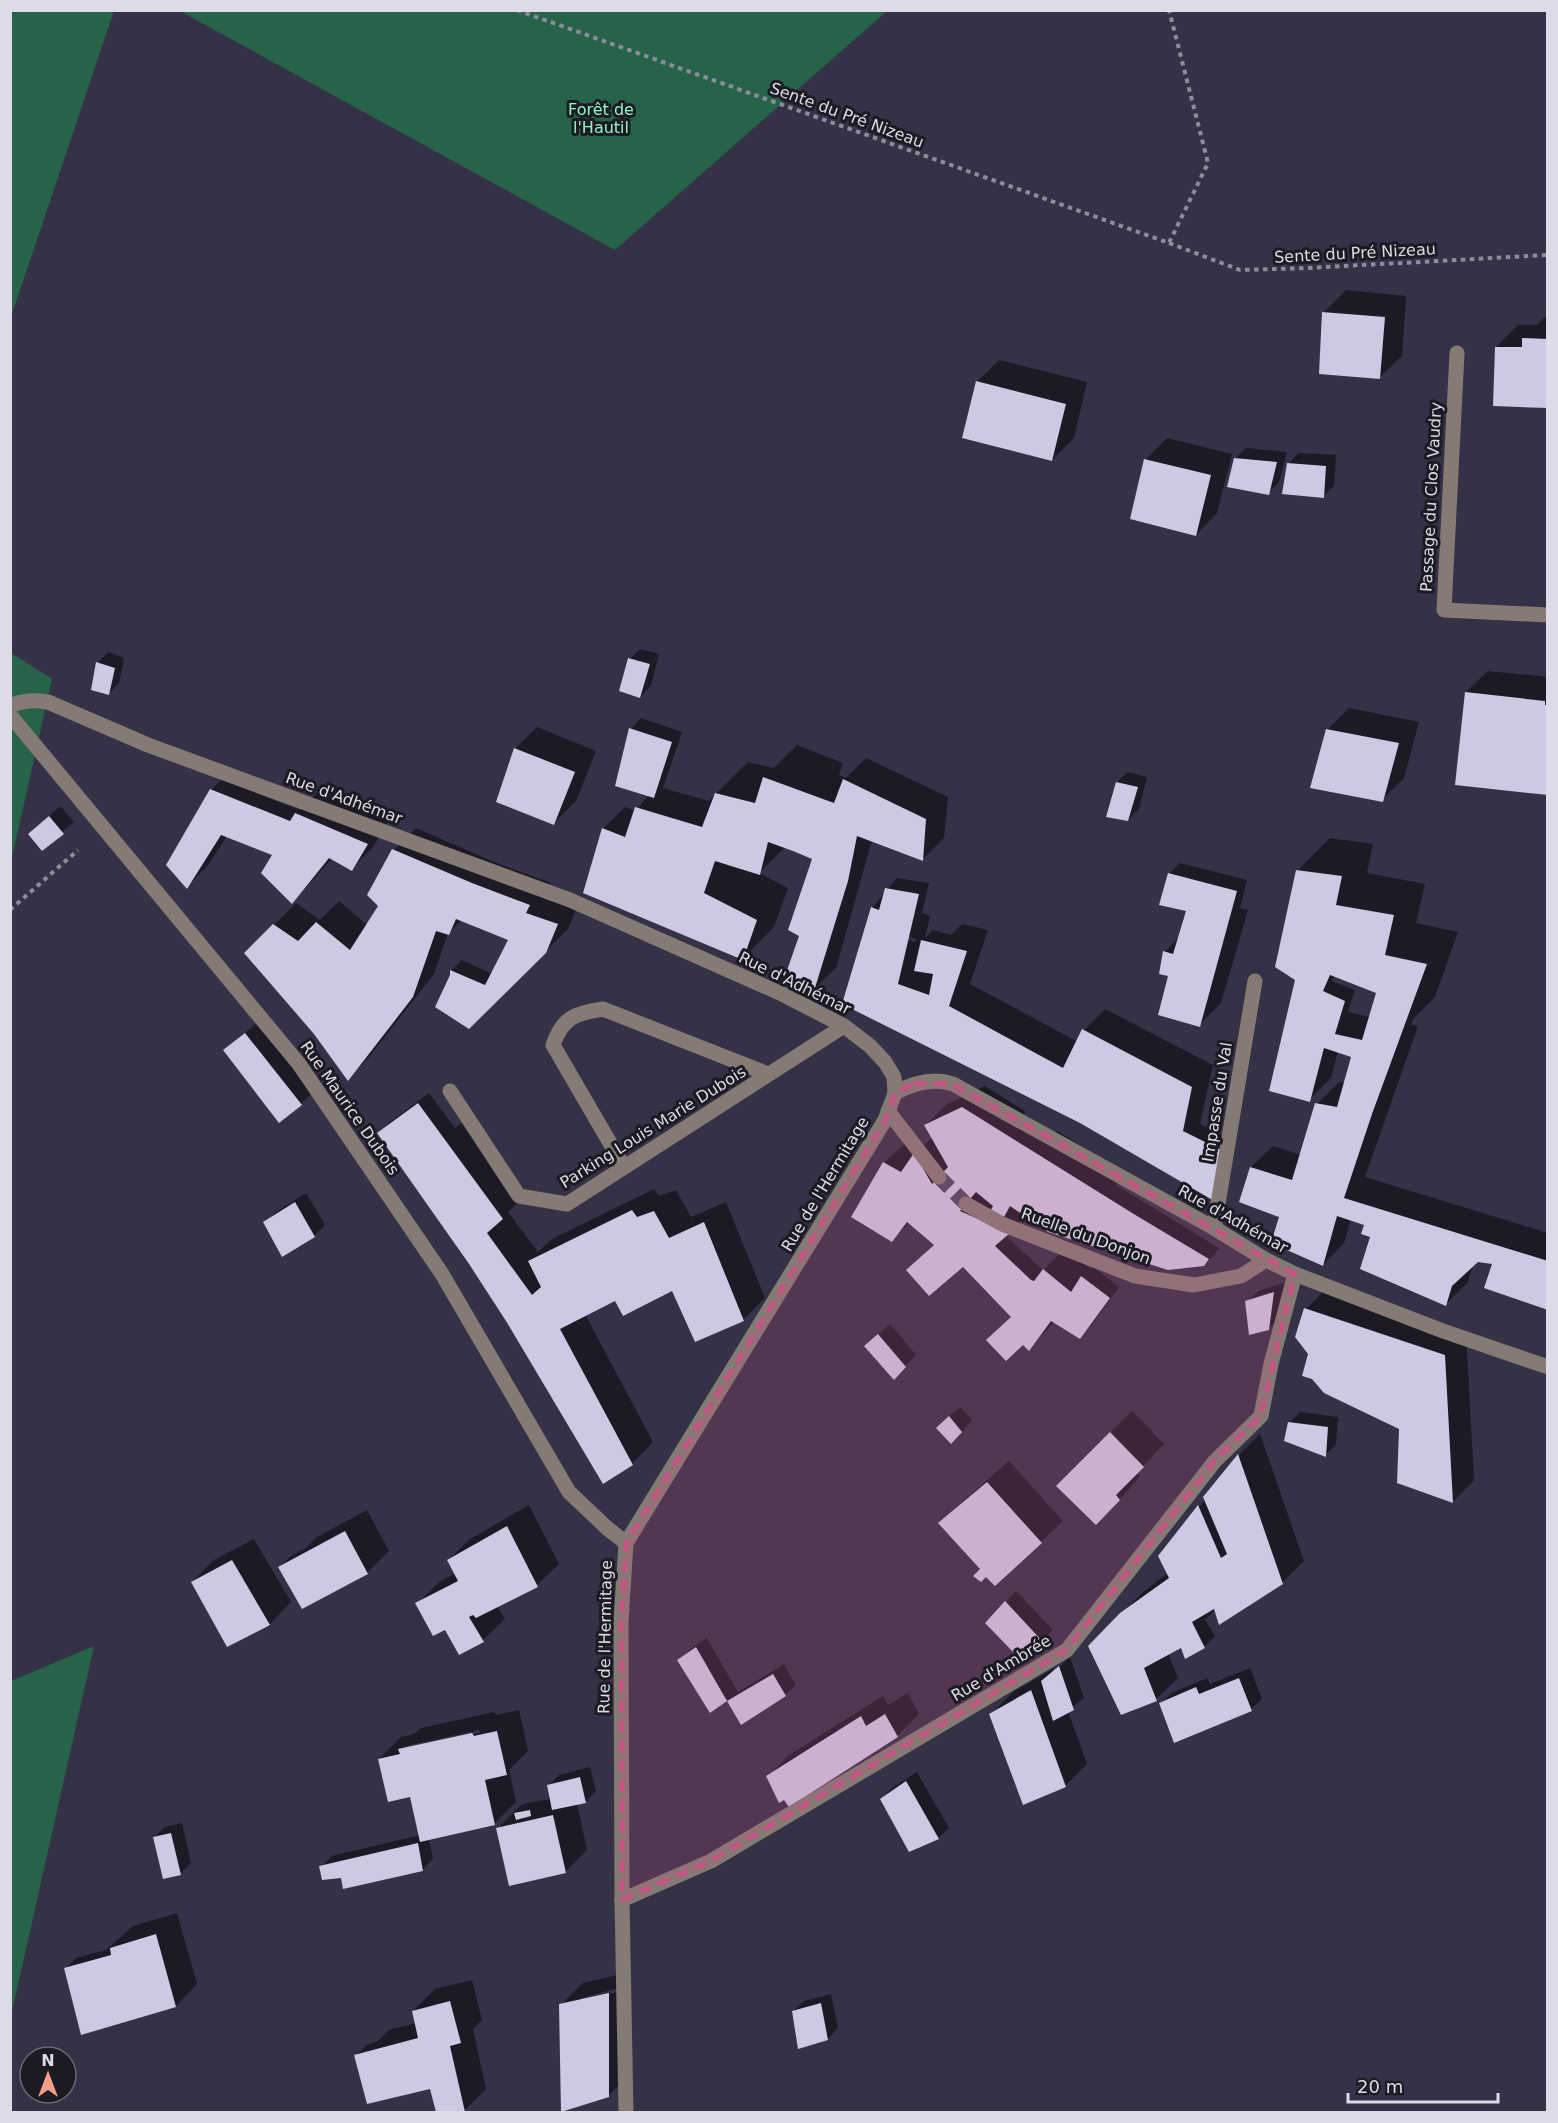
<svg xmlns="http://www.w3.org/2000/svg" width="1558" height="2123" viewBox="0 0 1558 2123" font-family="'DejaVu Sans',sans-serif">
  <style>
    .green { fill: #276348 }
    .shadow { fill: #0007; fill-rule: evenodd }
    .building { fill: #cdc9e3; fill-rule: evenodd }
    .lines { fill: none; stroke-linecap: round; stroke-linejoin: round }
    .minor-tunnel { stroke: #4e4a5e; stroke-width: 15; stroke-dasharray: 15 8; stroke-linecap: butt }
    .path { stroke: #8e8b9c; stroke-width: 4; stroke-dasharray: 4.5 4.5; stroke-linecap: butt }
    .minor { stroke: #857a74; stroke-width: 15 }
    .marked { fill: #ca5285; fill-opacity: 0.2; stroke: #ca5285; stroke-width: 4.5; stroke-dasharray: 12 8; stroke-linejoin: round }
    .labels { text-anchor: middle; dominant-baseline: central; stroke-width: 6; stroke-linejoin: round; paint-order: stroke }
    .park-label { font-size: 16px; fill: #8df6c3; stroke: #1c1b24 }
    .street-label { font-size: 16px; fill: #dddbe8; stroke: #1c1b24 }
  </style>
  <rect width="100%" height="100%" fill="#353146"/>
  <g class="green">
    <polygon points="11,10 114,11 11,317 10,11"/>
    <polygon points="180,11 887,11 615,250"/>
    <polygon points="11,653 52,679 11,862"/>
    <polygon points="94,1646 11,2016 11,1681"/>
  </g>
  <g class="shadow">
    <polygon points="1346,290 1406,296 1402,356 1380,377 1324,312"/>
    <polygon points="1545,317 1548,317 1548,406 1496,347 1518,325 1537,325"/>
    <polygon points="999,360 1087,382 1074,438 1052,460 978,381"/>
    <polygon points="1167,438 1232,454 1217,513 1196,535 1145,460"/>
    <polygon points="1246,448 1287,452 1279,482 1268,493 1235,459"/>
    <polygon points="1299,453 1336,455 1334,486 1323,496 1288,464"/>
    <polygon points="640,649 659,654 651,686 640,697 630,659"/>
    <polygon points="108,652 124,658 119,683 109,693 93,689 98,663"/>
    <polygon points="1488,671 1548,677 1548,794 1466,692"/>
    <polygon points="1349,708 1419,722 1404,778 1382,800 1327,730"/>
    <polygon points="641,718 682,732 663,788 709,801 748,762 774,768 797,745 843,763 839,775 846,778 866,758 948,797 944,838 922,860 872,840 836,968 814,989 801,936 814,858 786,846 759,873 788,888 774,927 742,959 603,829 625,807 635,811 649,795 631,729"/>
    <polygon points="537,727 596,751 576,801 554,823 515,749"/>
    <polygon points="233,768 263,780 255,793 300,810 318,792 388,822 373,847 352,869 332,858 313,880 292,902 273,854 227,836 208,865 187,887 211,790"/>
    <polygon points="1128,772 1147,777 1139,809 1128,820 1117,782"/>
    <polygon points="60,806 74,822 42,849 30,834"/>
    <polygon points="416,828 494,862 551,883 547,891 579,902 568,929 469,1027 451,971 462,960 492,974 510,939 462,920 448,933 434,974 369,1057 348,1079 315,1033 246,953 296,903 320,920 339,901 368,926 380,906 394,850"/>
    <path d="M1330 838 1373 844 1367 873 1425 884 1416 923 1458 932 1435 997 1413 1019 1411 1025 1418 1026 1365 1177 1548 1233V1309L1494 1263 1477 1261 1473 1265 1468 1282 1446 1304 1372 1236 1365 1224 1351 1219 1344 1243 1323 1265 1281 1216 1251 1167 1273 1146 1301 1155 1317 1104 1339 1082 1345 1083 1353 1056 1338 1051 1331 1078 1309 1100 1296 980 1298 870ZM1337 975 1377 992 1371 1017 1348 1012 1355 990 1331 981Z"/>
    <polygon points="1180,863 1247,880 1240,908 1248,910 1221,1003 1199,1025 1170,975 1165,952 1180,936 1188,910 1169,874"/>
    <path d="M897 878 929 883 922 913 930 916 925 938 933 930 951 935 962 924 988 930 970 984 1078 1042 1084 1030 1105 1009 1213 1065 1200 1124 1235 1142 1227 1190 1081 1121 844 1004 872 908ZM879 926 916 939 915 942 879 929Z"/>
    <polygon points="257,1023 312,1093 301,1104 225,1050"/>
    <polygon points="985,1086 1025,1111 1020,1126 1044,1141 1041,1146 1057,1131 1122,1171 1116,1185 1219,1248 1215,1254 1204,1265 1026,1215 1006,1236 1043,1270 1066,1248 1091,1269 1093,1267 1119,1287 1091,1326 1080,1337 1055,1321 1029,1349 1012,1316 963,1265 908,1270 934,1244 909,1223 892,1240 884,1163 906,1142 920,1149 933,1137 926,1125 947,1104"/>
    <polygon points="429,1093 455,1128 467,1119 524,1196 508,1212 538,1252 552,1239 654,1189 659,1196 676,1190 691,1217 726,1202 765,1298 743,1320 673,1288 616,1299 585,1314 653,1442 632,1464 507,1320 379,1134 389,1123"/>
    <polygon points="306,1193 325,1225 314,1236 265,1223 276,1212"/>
    <polygon points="1284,1283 1280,1317 1269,1328 1247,1302 1258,1291"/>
    <polygon points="1328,1287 1466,1334 1474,1480 1453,1502 1400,1428 1309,1353 1306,1309"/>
    <polygon points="890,1324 916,1355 894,1377 877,1336"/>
    <polygon points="960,1407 972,1420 962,1432 948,1417"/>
    <polygon points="1132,1411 1164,1444 1137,1472 1140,1477 1118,1501 1058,1486"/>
    <polygon points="1300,1412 1338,1417 1336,1445 1325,1455 1289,1423"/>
    <polygon points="1260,1434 1304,1561 1282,1583 1215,1610 1205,1620 1215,1636 1204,1647 1185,1657 1181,1646 1168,1653 1178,1678 1156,1699 1121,1713 1090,1646 1143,1592 1168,1573 1160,1556 1205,1500 1204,1497 1239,1455"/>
    <polygon points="1009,1461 1063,1521 1041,1542 982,1569 940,1523 962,1502"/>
    <polygon points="529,1505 559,1564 537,1585 497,1606 505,1619 483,1640 460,1653 446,1628 417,1604 439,1582 456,1573 448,1560 470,1539"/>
    <polygon points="367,1510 389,1551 367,1573 280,1567 291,1556 306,1548 317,1537"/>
    <polygon points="254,1539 291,1602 270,1624 228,1645 192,1582 214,1560"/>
    <polygon points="1016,1591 1053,1630 1021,1658 1006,1602"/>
    <polygon points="707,1638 738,1692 784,1664 796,1685 785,1695 741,1723 728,1699 710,1711 679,1660 690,1649"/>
    <polygon points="1070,1657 1084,1698 1068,1711 1087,1764 1065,1786 991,1714 1013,1692 1053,1669 1053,1673"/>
    <polygon points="1250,1668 1262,1699 1251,1709 1161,1703 1172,1693 1207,1678 1210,1684"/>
    <polygon points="908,1693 919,1714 897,1736 767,1777 789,1755 883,1696 888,1705"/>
    <path d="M519 1710 528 1751 509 1770 516 1802 494 1824 429 1839 433 1859 422 1870 342 1876 321 1867 332 1856 420 1835 412 1795 379 1759 401 1737 414 1734 421 1728 494 1712 496 1715ZM479 1730 480 1733 402 1750 406 1746Z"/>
    <polygon points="590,1767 596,1791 585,1802 577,1803 587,1850 566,1871 510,1884 498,1828 520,1806 527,1803 551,1799 548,1786 559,1775"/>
    <polygon points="917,1772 949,1828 938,1838 882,1799 892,1788"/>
    <polygon points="182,1823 191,1863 180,1874 154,1837 165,1827"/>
    <polygon points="177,1913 197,1984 176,2006 65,1969 76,1958 106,1950 133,1926"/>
    <path d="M630 1972V2074L608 2096 561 2005 583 1983ZM616 1989 617 1992 581 2001V1998Z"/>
    <polygon points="472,1980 482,2020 473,2029 486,2089 464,2111 437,2112 431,2087 356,2055 367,2045 378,2041 389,2030 416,2023 413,2011 435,1989"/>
    <polygon points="831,1994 838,2028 828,2039 793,2011 804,2001"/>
  </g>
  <g class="building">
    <polygon points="1322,312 1385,317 1380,379 1319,374"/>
    <polygon points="1522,338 1548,339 1548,408 1493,406 1495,347 1522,347"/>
    <polygon points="976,381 1066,404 1052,461 962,438"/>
    <polygon points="1234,458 1277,462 1269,495 1227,487"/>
    <polygon points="1144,459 1211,475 1196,536 1130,519"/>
    <polygon points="1287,463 1326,466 1324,498 1282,494"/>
    <polygon points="628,658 650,664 640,698 619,691"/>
    <polygon points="96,662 115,668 109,695 91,690"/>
    <polygon points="1465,692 1545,701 1545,705 1548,705 1548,795 1455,785"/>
    <polygon points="629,728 672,742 654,798 615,786"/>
    <polygon points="1326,729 1399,743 1383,802 1310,788"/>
    <polygon points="514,748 575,772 554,825 496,802"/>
    <polygon points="763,777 834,803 843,779 926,819 923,861 857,836 848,881 814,991 784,979 799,936 788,930 812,859 793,851 768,842 760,875 715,861 704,893 757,920 743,960 583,893 602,828 625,837 635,807 702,827 715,793 755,803"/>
    <polygon points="1116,782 1138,787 1128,821 1106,817"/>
    <polygon points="210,789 290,821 295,813 368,844 352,871 329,858 292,904 261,873 272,855 221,835 187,889 166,865"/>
    <polygon points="49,816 64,834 42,851 28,834"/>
    <polygon points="392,849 472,883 530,905 526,913 558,924 546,953 469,1029 435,1007 450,975 450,970 485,985 508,940 456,919 449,935 436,931 413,997 348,1081 314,1034 244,953 273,924 298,941 316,922 350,950 378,906 367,895"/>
    <path d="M1296 870 1342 876 1336 905 1394 915 1385 955 1427 964 1372 1114 1344 1198 1548 1261V1310L1484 1288 1492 1264 1478 1262 1452 1286 1446 1306 1360 1269 1370 1237 1361 1234 1364 1225 1337 1216 1323 1266 1271 1243 1279 1217 1239 1202 1250 1167 1292 1180 1315 1103 1337 1107 1351 1057 1324 1048 1310 1102 1269 1091 1295 980 1275 967ZM1330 975 1376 993 1362 1040 1335 1034 1345 1001 1323 991Z"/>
    <polygon points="1168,873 1237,891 1200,1027 1158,1015 1168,976 1159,974 1163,951 1173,954 1186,911 1159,905"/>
    <polygon points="885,888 919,894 898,984 929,995 933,974 914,971 921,940 967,951 949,1006 1063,1068 1082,1029 1192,1087 1183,1131 1225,1152 1216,1202 1080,1123 842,1004 871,907 879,910"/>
    <polygon points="245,1033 302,1105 279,1123 223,1050"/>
    <polygon points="418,1103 503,1219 487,1233 532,1295 541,1287 528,1261 632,1210 637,1217 654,1211 669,1238 704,1222 744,1321 695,1342 672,1291 623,1316 615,1301 560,1329 633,1465 603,1484 506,1321 469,1264 377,1133"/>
    <polygon points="962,1107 1137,1216 1209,1259 1204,1266 1168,1270 1048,1232 1010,1206 1004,1217 991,1210 993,1206 976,1192 960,1211 1010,1233 995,1246 1031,1280 1034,1281 1043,1269 1071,1292 1081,1276 1110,1298 1080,1339 1051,1321 1029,1351 1023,1345 1006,1361 986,1340 1011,1317 963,1267 929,1296 906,1270 934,1245 907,1222 892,1242 851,1217 883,1162 901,1172 914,1153 932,1184 948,1167 924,1125"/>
    <polygon points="295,1202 315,1237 282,1257 263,1222"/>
    <polygon points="1274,1292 1269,1330 1249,1335 1245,1301"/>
    <polygon points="1304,1308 1445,1355 1453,1503 1397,1483 1399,1429 1324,1393 1312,1379 1302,1376 1308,1354 1295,1337"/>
    <polygon points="878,1334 906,1367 894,1380 864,1346"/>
    <polygon points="949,1416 962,1432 951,1444 936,1428"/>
    <polygon points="1288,1422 1328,1427 1326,1457 1284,1441"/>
    <polygon points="1110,1432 1144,1467 1116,1495 1120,1500 1096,1525 1056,1486"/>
    <polygon points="1238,1454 1283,1584 1219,1625 1214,1609 1192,1622 1205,1648 1185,1659 1181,1648 1144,1668 1157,1701 1121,1715 1088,1646 1120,1613 1169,1578 1158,1556 1198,1505 1221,1558 1227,1554 1203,1497"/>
    <polygon points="987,1482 1042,1543 995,1586 986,1577 981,1582 973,1576 980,1569 938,1523"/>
    <polygon points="507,1526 538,1587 476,1618 473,1615 469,1617 484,1642 459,1655 445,1630 433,1636 415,1603 458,1581 447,1560"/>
    <polygon points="345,1531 368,1574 302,1609 278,1567"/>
    <polygon points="232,1560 270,1625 227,1647 191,1582"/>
    <polygon points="1005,1601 1043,1642 1021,1660 985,1623"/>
    <polygon points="696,1647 727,1701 773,1674 786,1696 741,1725 727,1701 710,1713 677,1660"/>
    <polygon points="1059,1666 1074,1710 1053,1721 1041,1681"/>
    <polygon points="1239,1678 1252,1711 1174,1743 1159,1703 1196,1687 1199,1694"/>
    <polygon points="1031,1690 1066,1787 1023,1805 989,1714"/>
    <polygon points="885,1714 898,1737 789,1807 784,1800 779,1803 766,1776 861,1716 866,1726"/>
    <polygon points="497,1731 507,1775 485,1780 495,1825 420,1842 410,1797 388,1802 378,1759 400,1754 398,1749 472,1733 474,1736"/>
    <polygon points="580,1777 586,1803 552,1810 547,1785"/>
    <polygon points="906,1781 939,1839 909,1852 880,1799"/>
    <polygon points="530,1810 531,1816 516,1820 514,1813"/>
    <polygon points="553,1815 566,1873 509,1886 496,1828"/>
    <polygon points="171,1833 181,1875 163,1879 153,1837"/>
    <polygon points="418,1843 423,1871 343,1889 341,1878 322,1880 319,1866"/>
    <polygon points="156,1934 176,2007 81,2035 64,1968 111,1955 110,1948"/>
    <polygon points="609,1993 609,2097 561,2112 559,2004"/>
    <polygon points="450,2001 461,2043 450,2046 465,2112 436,2112 430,2089 367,2104 354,2055 418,2038 412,2011"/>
    <polygon points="821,2003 828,2040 798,2049 792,2011"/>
  </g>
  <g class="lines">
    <polyline class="minor-tunnel" points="939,1177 966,1204"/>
    <g class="path">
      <polyline points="517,10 1169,243 1208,163 1169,10"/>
      <polyline points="1169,243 1240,270 1308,268 1548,255"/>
      <polyline points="10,910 78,850"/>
    </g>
    <g class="minor">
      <polyline points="1457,353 1444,610 1548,615"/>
      <path d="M10 706C23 700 34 700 48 702L148 745 570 900 782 994 844 1026 870 1046 885 1062 894 1077 895 1093C913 1083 932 1077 953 1084L1214 1228 1266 1260 1295 1274 1443 1331 1548 1367"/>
      <polyline points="10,715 299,1064 442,1274 569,1492 607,1528 626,1543"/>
      <polyline points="450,1091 519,1196 567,1204 844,1026"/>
      <polyline points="888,1111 939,1177"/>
      <path d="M624 1167 553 1045C562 1018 575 1013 603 1009L768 1074"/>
      <polyline points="966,1204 1002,1224 1135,1276 1194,1285 1241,1276 1266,1260"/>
      <polyline points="1214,1228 1255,981"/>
      <polyline points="622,1900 711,1861 1067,1650 1215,1461 1261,1416 1271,1364 1295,1274"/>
      <polyline points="626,2112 622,1900 621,1622 626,1543 885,1120 895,1093"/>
    </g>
  </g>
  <path class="marked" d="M914 1083 953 1084 1295 1274 1261 1416 1215 1461 1067 1650 711 1861 622 1900 621 1622 626 1543 885 1120 895 1093Z"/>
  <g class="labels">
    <g class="park-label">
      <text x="601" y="109">Forêt de<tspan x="601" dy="18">l'Hautil</tspan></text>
    </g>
    <g class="street-label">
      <text transform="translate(847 115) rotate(20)">Sente du Pré Nizeau</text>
      <text transform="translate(1355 253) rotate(-3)">Sente du Pré Nizeau</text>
      <text transform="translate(1431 497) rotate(-87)">Passage du Clos Vaudry</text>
      <text transform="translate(344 798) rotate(20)">Rue d'Adhémar</text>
      <text transform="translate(795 983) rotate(26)">Rue d'Adhémar</text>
      <text transform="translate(1217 1102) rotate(-81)">Impasse du Val</text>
      <text transform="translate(350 1108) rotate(55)">Rue Maurice Dubois</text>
      <text transform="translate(653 1127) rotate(-32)">Parking Louis Marie Dubois</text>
      <text transform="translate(825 1184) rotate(-59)">Rue de l'Hermitage</text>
      <text transform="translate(1233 1219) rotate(29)">Rue d'Adhémar</text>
      <text transform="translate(1086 1236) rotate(20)">Ruelle du Donjon</text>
      <text transform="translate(605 1637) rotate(-89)">Rue de l'Hermitage</text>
      <text transform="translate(1001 1668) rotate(-31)">Rue d'Ambrée</text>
    </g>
  </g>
  <rect width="1558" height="2123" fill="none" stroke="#dddbe8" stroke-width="24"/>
  <g transform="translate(48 2075)"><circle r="28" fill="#1c1b24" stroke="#696872" stroke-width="1.5"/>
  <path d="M0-4.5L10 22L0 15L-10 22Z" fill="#f49e88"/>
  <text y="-9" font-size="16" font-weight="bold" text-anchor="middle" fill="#dddbe8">N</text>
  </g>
  <path d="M1348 2093v9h150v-9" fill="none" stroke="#dddbe8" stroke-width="3"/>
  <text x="1357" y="2093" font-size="18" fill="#dddbe8" stroke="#1c1b24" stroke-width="4.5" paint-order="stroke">20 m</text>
</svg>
